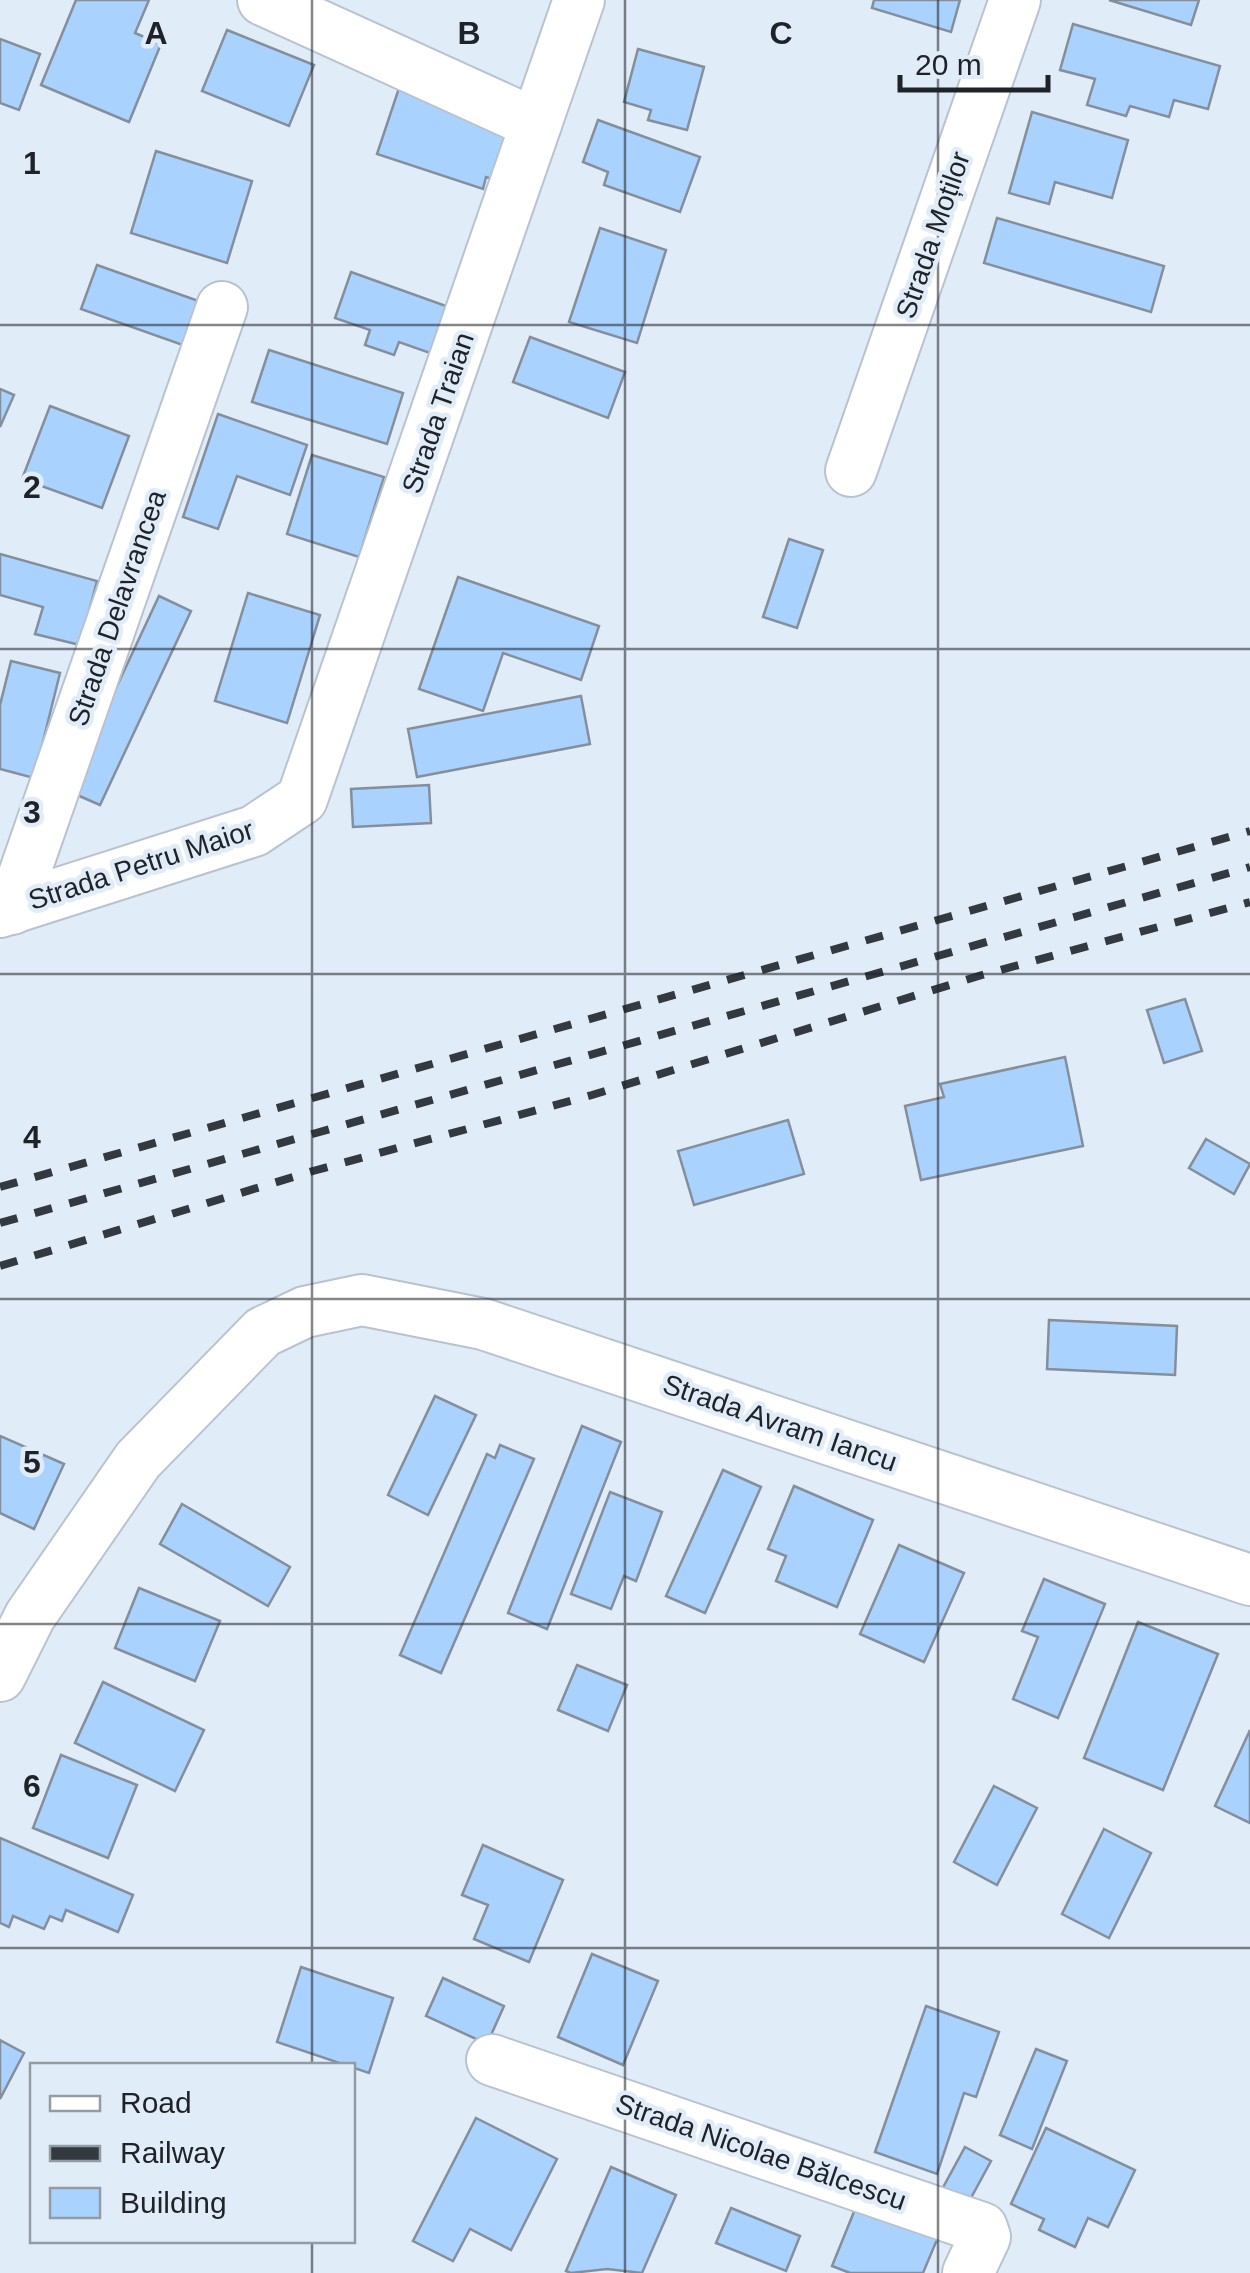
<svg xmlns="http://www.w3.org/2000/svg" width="1250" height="2273" viewBox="0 0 1250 2273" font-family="Helvetica,sans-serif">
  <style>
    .building { fill: #a9d2ff; stroke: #858f9b; stroke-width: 2.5 }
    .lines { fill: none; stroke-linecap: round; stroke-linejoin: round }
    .street-casing { stroke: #b9c3d0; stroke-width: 54 }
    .street { stroke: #fff; stroke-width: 50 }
    .rail { stroke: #34393f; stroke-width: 8; stroke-dasharray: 18 18; stroke-linecap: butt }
    .grid { fill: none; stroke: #1f2328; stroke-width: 2.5; stroke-opacity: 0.55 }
    .labels { text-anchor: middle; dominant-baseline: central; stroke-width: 9; stroke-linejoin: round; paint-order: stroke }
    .street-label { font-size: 28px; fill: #1f2328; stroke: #e1ecf9 }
    .grid-label { font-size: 32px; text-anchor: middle; font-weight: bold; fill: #1f2328; stroke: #e1ecf9; stroke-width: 9; stroke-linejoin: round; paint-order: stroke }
  </style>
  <rect width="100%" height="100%" fill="#e1ecf9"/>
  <g class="building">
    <polygon points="76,0 149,0 135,33 161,44 129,122 41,85"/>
    <polygon points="874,0 960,0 951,32 872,8"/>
    <polygon points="1109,0 1199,0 1191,25"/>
    <polygon points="1073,24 1220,66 1208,109 1174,100 1169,117 1130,106 1126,116 1087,105 1095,79 1060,70"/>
    <polygon points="227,30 314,65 289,126 202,91"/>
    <polygon points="0,39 40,54 19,110 0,103"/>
    <polygon points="638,49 704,67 687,130 648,120 651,110 624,102"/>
    <polygon points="401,82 519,122 499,181 486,177 483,189 377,154"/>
    <polygon points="1032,112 1128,140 1112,198 1055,182 1049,204 1009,193"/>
    <polygon points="598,120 700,157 680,212 604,185 608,172 583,162"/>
    <polygon points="156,151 252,181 227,263 131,233"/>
    <polygon points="997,218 1164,266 1151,312 984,263"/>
    <polygon points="600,228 666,250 637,343 569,322"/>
    <polygon points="97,265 207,304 191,348 81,309"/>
    <polygon points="351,272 446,306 430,353 399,342 394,355 365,345 370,330 335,318"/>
    <polygon points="530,337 625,372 608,418 513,382"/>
    <polygon points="269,350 403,393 387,444 252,402"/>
    <polygon points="0,389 14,395 0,427"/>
    <polygon points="50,406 129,436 102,508 22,479"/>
    <polygon points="218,414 307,445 290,495 237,476 218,529 183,517"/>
    <polygon points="312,455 384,477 359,557 287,534"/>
    <polygon points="789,539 823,550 797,628 763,617"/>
    <polygon points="0,554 97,581 80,645 35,634 43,607 0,595"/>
    <polygon points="458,577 599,626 581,680 503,653 483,711 419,689"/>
    <polygon points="248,593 320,615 287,723 215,701"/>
    <polygon points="159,596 191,611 100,805 68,791"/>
    <polygon points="11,661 60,673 34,778 0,769 0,705"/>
    <polygon points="581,696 590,744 417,777 408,729"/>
    <polygon points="429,785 431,823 353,827 351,789"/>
    <polygon points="1185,999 1202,1051 1164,1063 1147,1010"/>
    <polygon points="1065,1057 1083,1146 921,1180 905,1106 944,1097 940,1084"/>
    <polygon points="788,1120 804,1174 694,1205 678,1151"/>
    <polygon points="1206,1139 1250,1164 1234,1194 1189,1168"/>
    <polygon points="1049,1320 1177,1326 1175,1375 1047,1369"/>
    <polygon points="435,1396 476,1415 428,1515 388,1495"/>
    <polygon points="582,1426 621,1442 547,1629 508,1613"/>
    <polygon points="0,1436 64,1464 34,1529 0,1513"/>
    <polygon points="500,1445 534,1459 441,1673 400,1655 487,1454 495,1458"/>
    <polygon points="723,1470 761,1487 705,1613 666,1596"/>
    <polygon points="794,1486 873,1520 837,1607 776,1581 786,1556 768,1549"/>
    <polygon points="610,1492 662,1512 636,1581 624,1576 611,1609 571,1594"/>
    <polygon points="182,1504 290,1567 268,1606 160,1544"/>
    <polygon points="899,1545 964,1573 924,1662 860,1634"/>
    <polygon points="1044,1579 1105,1604 1058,1718 1013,1699 1038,1637 1022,1631"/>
    <polygon points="139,1588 220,1621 195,1681 115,1648"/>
    <polygon points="1138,1622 1218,1654 1163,1790 1084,1758"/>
    <polygon points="577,1665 627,1685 608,1731 558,1710"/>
    <polygon points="103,1682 204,1730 175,1791 75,1743"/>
    <polygon points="1250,1730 1250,1823 1215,1806"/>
    <polygon points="61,1755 137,1785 108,1858 33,1828"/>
    <polygon points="994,1786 1037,1808 997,1885 954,1862"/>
    <polygon points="1104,1829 1151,1853 1109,1938 1062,1914"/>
    <polygon points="0,1838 133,1895 118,1932 66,1910 62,1921 50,1916 44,1929 13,1916 9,1927 0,1923"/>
    <polygon points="483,1845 563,1880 529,1962 474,1939 488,1905 462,1895"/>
    <polygon points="592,1954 658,1981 623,2065 558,2037"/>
    <polygon points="301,1967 393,1998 369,2073 277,2042"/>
    <polygon points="443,1978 504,2006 487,2044 426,2016"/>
    <polygon points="926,2006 999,2032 976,2097 964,2093 937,2174 875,2152"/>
    <polygon points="0,2040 24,2053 0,2099"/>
    <polygon points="1036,2049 1067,2061 1032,2149 1000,2135"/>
    <polygon points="476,2118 557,2159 511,2250 470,2229 453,2261 413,2241"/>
    <polygon points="1046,2128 1135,2170 1108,2227 1088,2218 1075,2247 1039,2230 1044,2219 1011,2204"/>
    <polygon points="965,2147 991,2161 966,2207 940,2193"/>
    <polygon points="611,2167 676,2195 642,2273 607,2269 571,2273 566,2271"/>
    <polygon points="860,2197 941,2230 923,2273 850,2273 832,2266"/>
    <polygon points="731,2208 800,2236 786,2271 716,2243"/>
  </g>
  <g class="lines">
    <g class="street-casing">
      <g id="street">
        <polyline points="263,0 536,124"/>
        <polyline points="851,471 1015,0"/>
        <polyline points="12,909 222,307"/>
        <polyline points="0,912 254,831 302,799 579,0"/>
        <polyline points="0,1676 30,1616 138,1460 263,1332 305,1312 362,1300 483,1324 1250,1580"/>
        <polyline points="492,2060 982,2228 985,2237 968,2273"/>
      </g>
    </g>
    <use href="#street" class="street"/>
    <g class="rail">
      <polyline points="0,1187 1250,831"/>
      <polyline points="0,1223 1250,867"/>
      <polyline points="0,1266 313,1171 592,1095 982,975 1250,902"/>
    </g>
  </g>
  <path class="grid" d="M312 0V2066M625 0V2273M938 0V2273M0 325H1250M0 649H1250M0 974H1250M0 1299H1250M0 1624H1250M0 1948H1250M312 2240V2273"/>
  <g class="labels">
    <g class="street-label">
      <text transform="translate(933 235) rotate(-71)">Strada Moților</text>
      <text transform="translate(438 413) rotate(-71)">Strada Traian</text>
      <text transform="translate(117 608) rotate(-71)">Strada Delavrancea</text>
      <text transform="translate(141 865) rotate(-18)">Strada Petru Maior</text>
      <text transform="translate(780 1423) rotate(19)">Strada Avram Iancu</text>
      <text transform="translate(761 2152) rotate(19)">Strada Nicolae Bălcescu</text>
    </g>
  </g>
  <g class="grid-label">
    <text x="156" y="44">A</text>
    <text x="469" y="44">B</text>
    <text x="781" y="44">C</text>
    <text x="32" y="174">1</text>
    <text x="32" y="498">2</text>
    <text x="32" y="823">3</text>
    <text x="32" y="1148">4</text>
    <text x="32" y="1473">5</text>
    <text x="32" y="1797">6</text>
  </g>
  <rect x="30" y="2063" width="325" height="180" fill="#e1ecf9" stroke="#939ca5" stroke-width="2.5"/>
  <rect x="50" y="2096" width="50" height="15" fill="#ffffff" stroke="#939ca5" stroke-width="2.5"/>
  <text x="120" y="2113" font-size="30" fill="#1f2328">Road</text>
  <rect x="50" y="2146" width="50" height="15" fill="#34393f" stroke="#939ca5" stroke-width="2.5"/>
  <text x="120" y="2163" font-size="30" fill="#1f2328">Railway</text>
  <rect x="50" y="2188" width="50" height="30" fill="#a9d2ff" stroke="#939ca5" stroke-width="2.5"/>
  <text x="120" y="2213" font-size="30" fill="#1f2328">Building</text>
  <path d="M900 75v15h148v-15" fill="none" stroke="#1f2328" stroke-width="5"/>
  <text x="915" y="75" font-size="30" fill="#1f2328" stroke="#e1ecf9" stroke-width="8" paint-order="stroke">20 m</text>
</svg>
